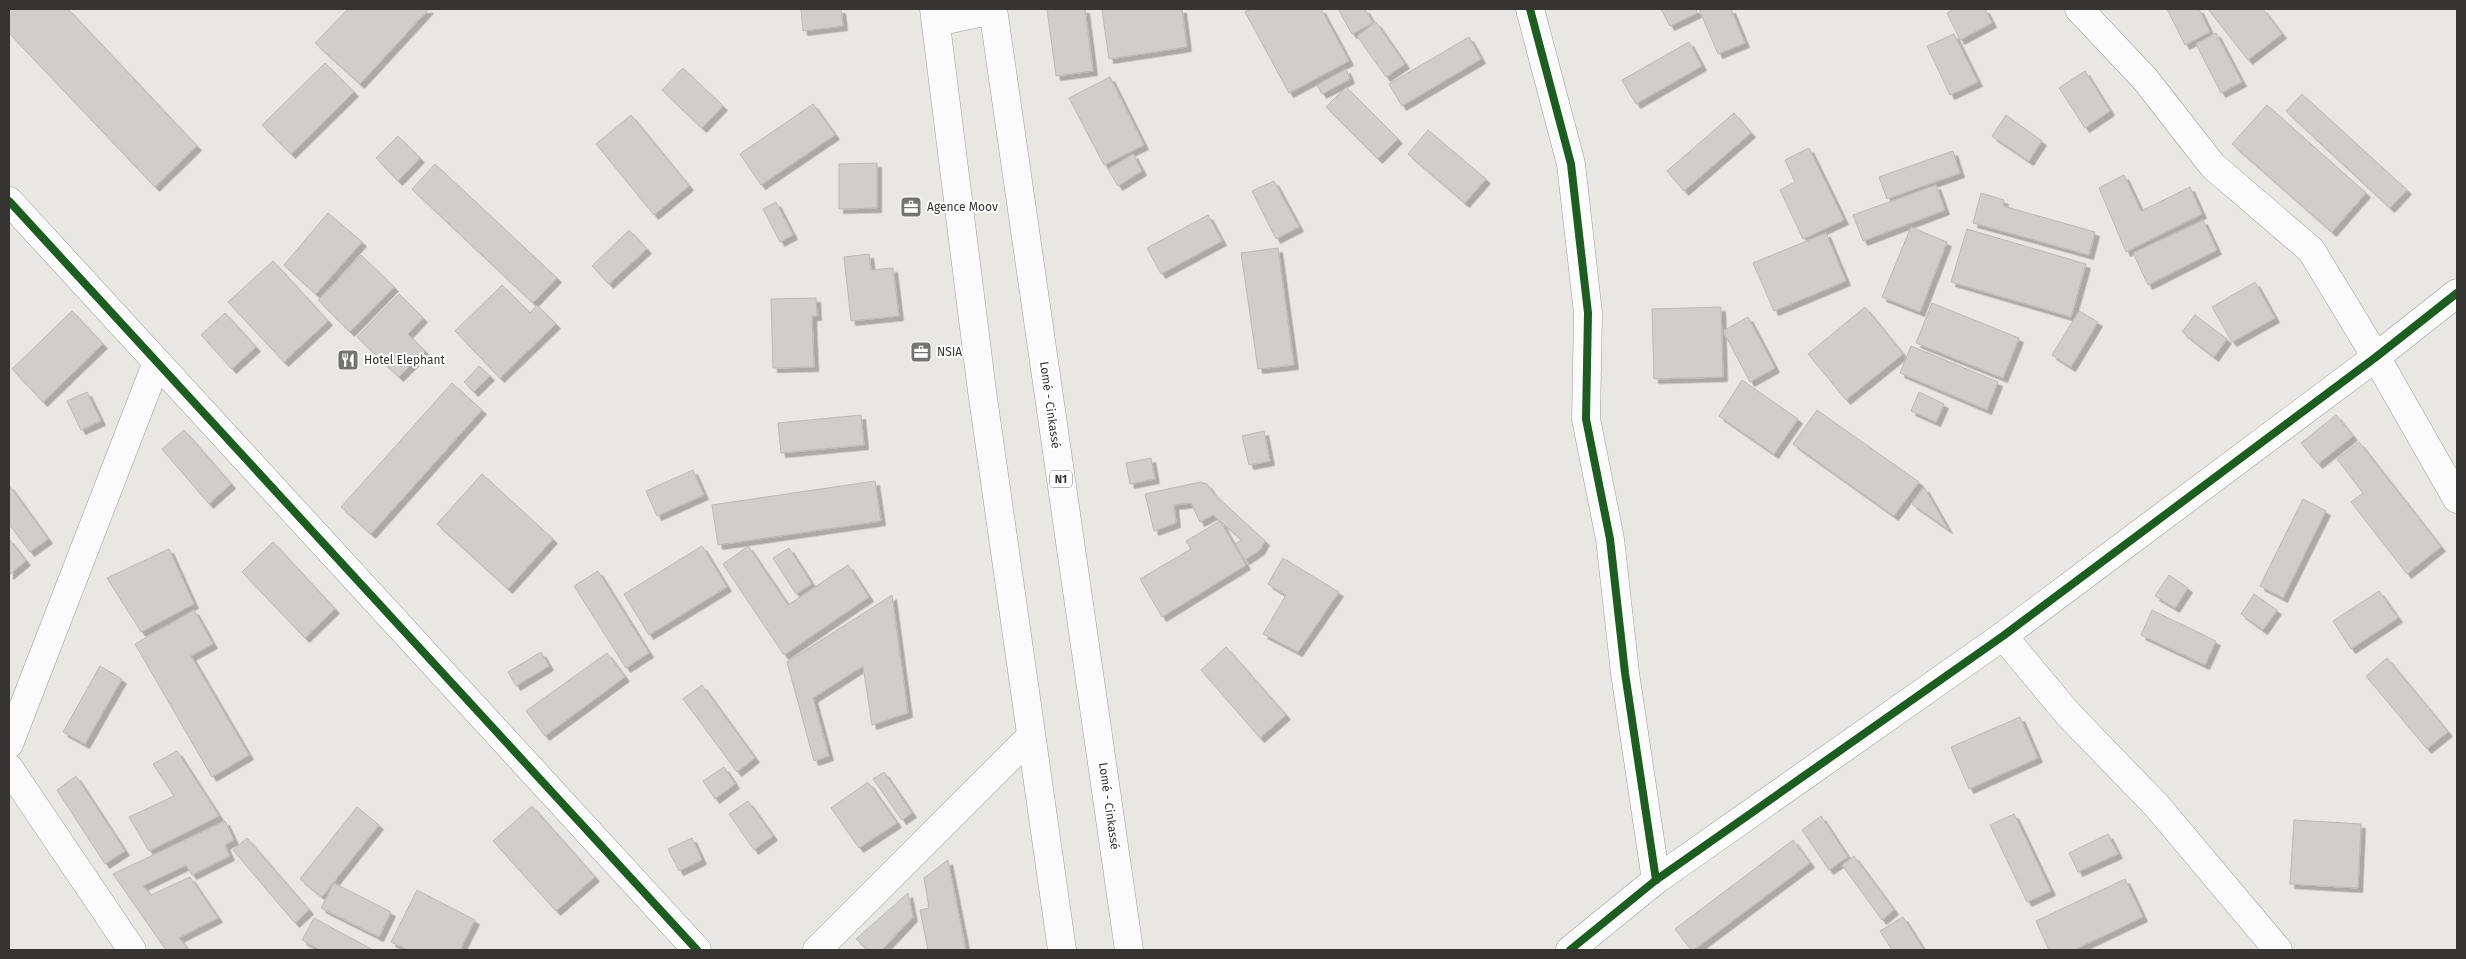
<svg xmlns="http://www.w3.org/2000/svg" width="2466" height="959" viewBox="0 0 2466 959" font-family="'Fira Sans',sans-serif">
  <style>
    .building { fill: #cfcecc; stroke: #bab9b7; filter: url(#shadow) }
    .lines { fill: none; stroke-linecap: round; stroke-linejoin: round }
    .minor-casing { stroke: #9c9c9a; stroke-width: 29 }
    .highway-casing { stroke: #9c9c9a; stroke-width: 29 }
    .minor { stroke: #fcfbfb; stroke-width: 28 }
    .highway { stroke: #fcfbfb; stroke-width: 28 }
    .cycleway-casing { stroke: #fff; stroke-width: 11 }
    .cycleway { stroke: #1b5e20; stroke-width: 8 }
    .labels { text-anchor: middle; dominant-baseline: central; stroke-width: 4; stroke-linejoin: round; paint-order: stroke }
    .shield { fill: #fff; stroke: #727170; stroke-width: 1 }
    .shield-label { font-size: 11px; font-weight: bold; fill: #353433 }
    .poi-label { font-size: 12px; fill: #353433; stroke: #fff; text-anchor: start }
    .street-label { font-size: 12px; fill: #353433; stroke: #fff }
  </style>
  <defs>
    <filter id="shadow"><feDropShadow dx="4.5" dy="4.5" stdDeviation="0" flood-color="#0004"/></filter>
  </defs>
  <rect width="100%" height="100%" fill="#e8e7e4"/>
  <g class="building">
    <polygon points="9,9 68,9 197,146 155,187 9,33"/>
    <polygon points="348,9 429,9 360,84 315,43"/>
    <polygon points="801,9 841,9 843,26 803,31"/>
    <polygon points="1047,9 1085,9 1093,71 1056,76"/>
    <polygon points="1108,9 1182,9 1187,47 1109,59 1102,10"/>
    <polygon points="1251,9 1321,9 1349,61 1289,93 1245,12"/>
    <polygon points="1338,9 1365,9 1373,23 1352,34"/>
    <polygon points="1661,9 1696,9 1697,13 1670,26"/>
    <polygon points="1699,9 1731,9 1745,43 1718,54"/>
    <polygon points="1954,9 1985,9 1992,23 1960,40 1947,13"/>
    <polygon points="2167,9 2199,9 2210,32 2185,45"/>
    <polygon points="2208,9 2263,9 2282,34 2248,60"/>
    <polygon points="1376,22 1405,64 1386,77 1357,36"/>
    <polygon points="2216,33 2242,82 2221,93 2196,44"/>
    <polygon points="1954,34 1978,82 1950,95 1927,46"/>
    <polygon points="1469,37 1481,59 1402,106 1389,84"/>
    <polygon points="1689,42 1702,66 1636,104 1622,80"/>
    <polygon points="325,63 354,92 291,154 262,125"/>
    <polygon points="683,68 723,106 702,128 662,90"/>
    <polygon points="1346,69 1350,79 1322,94 1317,85"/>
    <polygon points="2085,71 2110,111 2085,128 2059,88"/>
    <polygon points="1110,77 1144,145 1104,165 1069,98"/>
    <polygon points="1346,87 1398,139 1378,159 1326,107"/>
    <polygon points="2302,94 2407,190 2390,208 2286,111"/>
    <polygon points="813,104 835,135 761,185 740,154"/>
    <polygon points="2267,105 2366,193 2332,232 2232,144"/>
    <polygon points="1734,113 1751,133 1684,191 1667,171"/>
    <polygon points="631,115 689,186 654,215 596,144"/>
    <polygon points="2006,115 2042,141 2029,161 1992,136"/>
    <polygon points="1428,130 1486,179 1465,203 1408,154"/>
    <polygon points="398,136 420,158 398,181 376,158"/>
    <polygon points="1809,148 1844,220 1803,239 1780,190 1795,182 1785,160"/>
    <polygon points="1953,151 1960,173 1887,199 1879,177"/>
    <polygon points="1133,154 1142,171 1118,186 1108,169"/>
    <polygon points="877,163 877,208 839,209 839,164"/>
    <polygon points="435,164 557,278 533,303 412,189"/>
    <polygon points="2124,175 2141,211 2190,187 2202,214 2126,252 2099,188"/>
    <polygon points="1274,181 1299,227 1276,239 1252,191"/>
    <polygon points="1936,185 1945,210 1863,241 1853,215"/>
    <polygon points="1981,193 2004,200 2003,206 2095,232 2089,255 1973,223"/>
    <polygon points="776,202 793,235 780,242 763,209"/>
    <polygon points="328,213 362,242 316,294 284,265"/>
    <polygon points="1208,215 1222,241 1161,274 1147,248"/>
    <polygon points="2203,220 2217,250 2148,285 2133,253"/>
    <polygon points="1911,227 1947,242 1920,312 1882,297"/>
    <polygon points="1967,229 2086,264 2071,317 1951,282"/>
    <polygon points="629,230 647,249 609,284 592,266"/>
    <polygon points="1826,233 1846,281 1774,311 1753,263"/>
    <polygon points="1278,248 1294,365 1258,369 1241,253"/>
    <polygon points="869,254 871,270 893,268 899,316 851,321 844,257"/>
    <polygon points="361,255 394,287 350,332 318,300"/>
    <polygon points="273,261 328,321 284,362 228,302"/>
    <polygon points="2255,282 2275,318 2232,342 2212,307"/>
    <polygon points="502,285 530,313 537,305 556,324 500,378 455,331"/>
    <polygon points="399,294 423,318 408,334 425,351 399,377 357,337"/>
    <polygon points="816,298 817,316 812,316 814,367 773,368 771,299"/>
    <polygon points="1932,303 2019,338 2003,378 1916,343"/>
    <polygon points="1721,307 1723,377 1654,379 1652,309"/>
    <polygon points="1865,307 1903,354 1846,400 1808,354"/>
    <polygon points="72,311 103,344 43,402 12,369"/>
    <polygon points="2079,311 2098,322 2071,367 2052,355"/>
    <polygon points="225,313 256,347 232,369 201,335"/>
    <polygon points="2195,315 2227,339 2214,357 2182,332"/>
    <polygon points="1748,317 1775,368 1750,382 1723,331"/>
    <polygon points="1911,346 1998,382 1987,410 1900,373"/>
    <polygon points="479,366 490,376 474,392 464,382"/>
    <polygon points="1742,380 1798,419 1774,454 1719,416"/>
    <polygon points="452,383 482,410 371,534 341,507"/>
    <polygon points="87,392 101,421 81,430 67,401"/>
    <polygon points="1919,392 1944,404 1936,422 1911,411"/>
    <polygon points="1817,410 1919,482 1894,516 1793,444"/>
    <polygon points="861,415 864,445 781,453 778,423"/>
    <polygon points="2336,415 2353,436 2318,464 2301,443"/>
    <polygon points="184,430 231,484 209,504 162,449"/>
    <polygon points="1264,431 1270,461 1249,465 1242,436"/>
    <polygon points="2359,442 2441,547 2407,574 2351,502 2363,493 2337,459"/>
    <polygon points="1151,458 1155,479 1130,484 1126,463"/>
    <polygon points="693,470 704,495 657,516 646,491"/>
    <polygon points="482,474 553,539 508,589 437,524"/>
    <polygon points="875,481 881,521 718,545 712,505"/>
    <polygon points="1200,482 1207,484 1214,494 1265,541 1260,550 1245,560 1235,544 1242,540 1213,515 1200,522 1191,503 1174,505 1176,523 1154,531 1145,494"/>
    <polygon points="9,485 48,539 30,552 9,524"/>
    <polygon points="1924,487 1948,529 1912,504"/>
    <polygon points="2303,499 2326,511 2283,598 2260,586"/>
    <polygon points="1220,521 1246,565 1162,617 1140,579 1191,549 1186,541"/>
    <polygon points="9,539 26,561 9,575"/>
    <polygon points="273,542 335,609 305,638 242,572"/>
    <polygon points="702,546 727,587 649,635 624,594"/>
    <polygon points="748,546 788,605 848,565 869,597 784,655 723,564"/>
    <polygon points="789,548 812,584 796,594 773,558"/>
    <polygon points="169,549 194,604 141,632 107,578"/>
    <polygon points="1283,558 1339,592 1298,652 1263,634 1286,595 1268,584"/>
    <polygon points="598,571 649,653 626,668 574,586"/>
    <polygon points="2169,575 2188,588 2175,608 2155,596"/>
    <polygon points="2379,591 2398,618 2351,649 2333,621"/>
    <polygon points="2254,594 2277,610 2263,630 2241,614"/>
    <polygon points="892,595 908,713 872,725 863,666 813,698 829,756 814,761 787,662"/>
    <polygon points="194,610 213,644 191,656 249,755 212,777 135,644"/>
    <polygon points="2152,610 2216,641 2205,665 2141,635"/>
    <polygon points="1226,647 1286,715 1260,738 1201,670"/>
    <polygon points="541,652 549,666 516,686 508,672"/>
    <polygon points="607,653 625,677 545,736 526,711"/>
    <polygon points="2387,658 2448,732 2427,749 2366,676"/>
    <polygon points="100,666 122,679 85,744 63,732"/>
    <polygon points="702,685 755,758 737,772 683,699"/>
    <polygon points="2020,717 2038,758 1969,789 1951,747"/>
    <polygon points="177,751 219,816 149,851 129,817 174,796 153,764"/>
    <polygon points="724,767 735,784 715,799 703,781"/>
    <polygon points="884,772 912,813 902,820 873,779"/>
    <polygon points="76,776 125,851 105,864 57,790"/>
    <polygon points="868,782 897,823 859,848 831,808"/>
    <polygon points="748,801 773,836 754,850 729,814"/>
    <polygon points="532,806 595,877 556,911 493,841"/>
    <polygon points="357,807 379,825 322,897 300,879"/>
    <polygon points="2014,814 2051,891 2027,902 1990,825"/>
    <polygon points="1821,816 1848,857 1829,870 1802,830"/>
    <polygon points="2294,820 2361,824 2358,888 2290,884"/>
    <polygon points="225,821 234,840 225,845 230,856 192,875 186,865 143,886 151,895 190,877 218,918 179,938 189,950 166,950 113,874"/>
    <polygon points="2108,834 2118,854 2078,872 2069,853"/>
    <polygon points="247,838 309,910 295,923 233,850"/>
    <polygon points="692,838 702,860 679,871 668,849"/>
    <polygon points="1793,840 1810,863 1694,950 1691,950 1675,929"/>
    <polygon points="1854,856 1894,910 1882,920 1842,865"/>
    <polygon points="948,860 966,950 928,950 920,910 929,908 924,878"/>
    <polygon points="2125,879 2143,917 2074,950 2049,950 2036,921"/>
    <polygon points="334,883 391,912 379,937 321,908"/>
    <polygon points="417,890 475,920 460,950 408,950 391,942"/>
    <polygon points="908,893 913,917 882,950 868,950 856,939"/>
    <polygon points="1903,917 1924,950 1892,950 1880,931"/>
    <polygon points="314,918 373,950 320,950 302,940"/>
  </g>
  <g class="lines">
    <g class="minor-casing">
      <g id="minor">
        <polyline points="1530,9 1571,164 1588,313 1586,419 1610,539 1625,673 1656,880"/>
        <polyline points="2079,9 2145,79 2213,166 2311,250 2376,357 2457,499"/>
        <polyline points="9,201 697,950"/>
        <polyline points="2003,636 2068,714 2157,806 2278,950"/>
        <polyline points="9,744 157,362"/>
        <polyline points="9,768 132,950"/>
        <polyline points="817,950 1031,736"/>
        <polyline points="1570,950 1656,880 2003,636 2376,357 2457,293"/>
      </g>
    </g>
    <g class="highway-casing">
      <g id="highway">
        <polyline points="934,9 982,391 1062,950"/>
        <polyline points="993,9 1129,950"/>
        <polyline points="936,22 993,10"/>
      </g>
    </g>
    <use href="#minor" class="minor"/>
    <use href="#highway" class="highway"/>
    <g class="cycleway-casing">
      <g id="cycleway">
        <polyline points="1530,9 1571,164 1588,313 1586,419 1610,539 1625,673 1656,880"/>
        <polyline points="9,201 697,950"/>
        <polyline points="1570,950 1656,880 2003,636 2376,357 2457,293"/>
      </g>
    </g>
    <use href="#cycleway" class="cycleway"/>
  </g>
  <defs>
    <g id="office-square" transform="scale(1.125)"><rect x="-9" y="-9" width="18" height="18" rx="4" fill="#747371" stroke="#fff"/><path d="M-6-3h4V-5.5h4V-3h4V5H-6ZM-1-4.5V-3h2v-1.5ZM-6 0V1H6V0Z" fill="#fff"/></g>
    <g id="restaurant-square" transform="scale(1.125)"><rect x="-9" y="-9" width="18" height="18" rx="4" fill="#747371" stroke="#fff"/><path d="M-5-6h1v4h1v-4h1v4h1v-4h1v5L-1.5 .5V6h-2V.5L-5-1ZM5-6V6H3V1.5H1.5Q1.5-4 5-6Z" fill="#fff"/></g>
  </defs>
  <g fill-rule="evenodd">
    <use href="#office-square" x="911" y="207"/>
    <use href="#office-square" x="921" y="352"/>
    <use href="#restaurant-square" x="348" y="360"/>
  </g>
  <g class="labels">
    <rect class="shield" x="1050" y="470.5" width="22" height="17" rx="4"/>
    <g class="shield-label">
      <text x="1061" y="479">N1</text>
    </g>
    <g class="poi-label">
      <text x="927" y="207">Agence Moov</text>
      <text x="937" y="352">NSIA</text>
      <text x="364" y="360">Hotel Elephant</text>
    </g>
    <g class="street-label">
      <text transform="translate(1050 405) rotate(82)">Lomé - Cinkassé</text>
      <text transform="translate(1109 806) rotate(82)">Lomé - Cinkassé</text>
    </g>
  </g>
  <rect width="2466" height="959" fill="none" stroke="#353433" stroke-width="20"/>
</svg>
